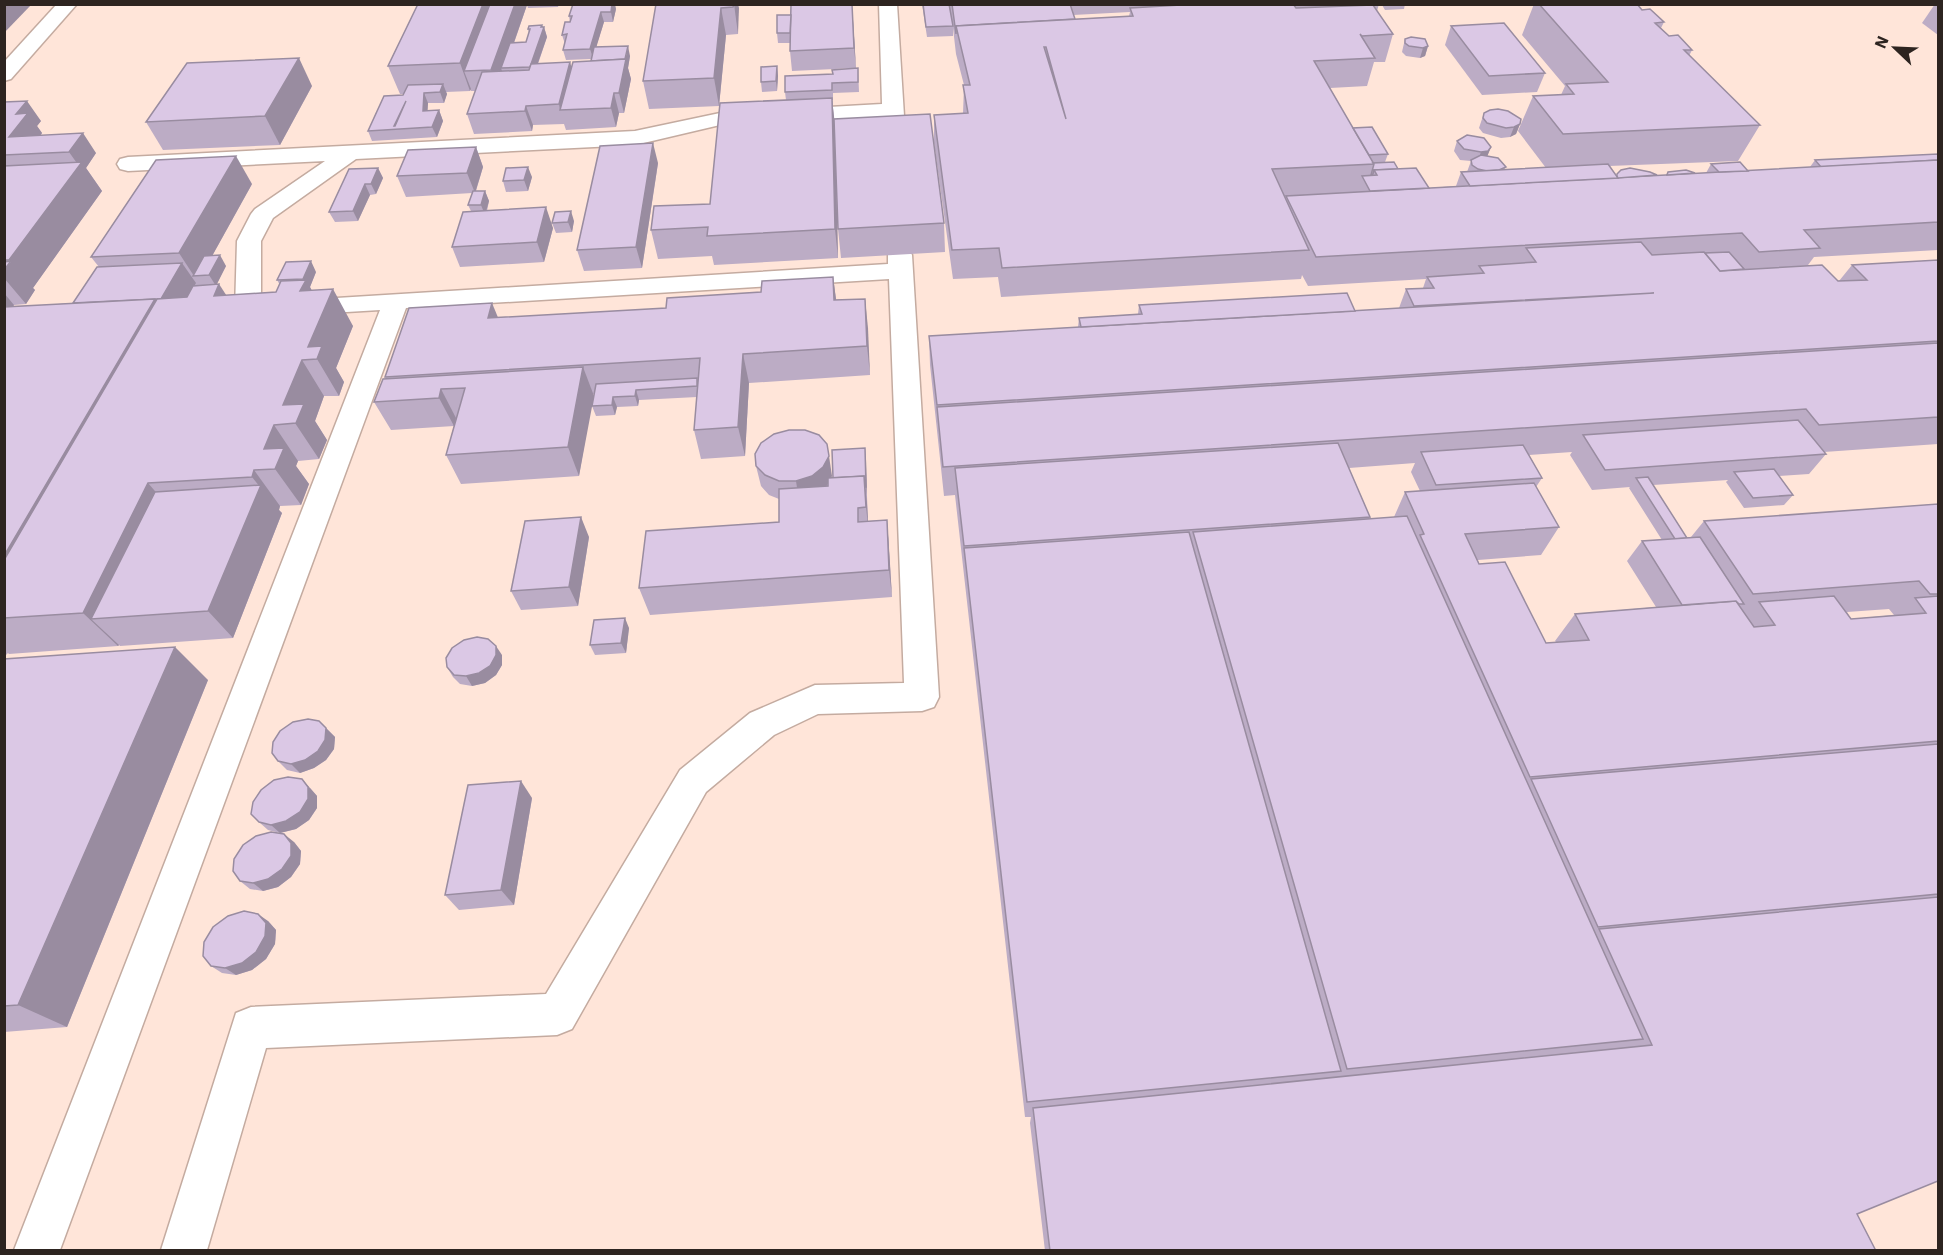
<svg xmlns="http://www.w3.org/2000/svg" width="1943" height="1255" viewBox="0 0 1943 1255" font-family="'IBM Plex Sans',sans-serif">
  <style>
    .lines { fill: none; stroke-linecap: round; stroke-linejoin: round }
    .minor-casing { stroke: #c4aba0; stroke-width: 3 }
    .minor { fill: #fff; fill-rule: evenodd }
    .wall { fill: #bcacc5; fill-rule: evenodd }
    .shaded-wall { fill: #998ca0 }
    .building { fill: #dbc8e5; stroke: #998ca0; stroke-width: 1.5; fill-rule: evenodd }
  </style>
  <rect width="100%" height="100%" fill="#ffe5d9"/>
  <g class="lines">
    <g class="minor-casing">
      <g id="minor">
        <polygon points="57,4 77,4 11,79 4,81 4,62"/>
        <polygon points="879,4 897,4 905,132 902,137 894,138 886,137 883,132 883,117 720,125 635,145 356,159 273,218 261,241 261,310 257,316 248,318 239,316 235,310 237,241 251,214 255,209 325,161 128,171 120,169 117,164 120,159 128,157 635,131 720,113 882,104"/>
        <polygon points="900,248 909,250 912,255 939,697 934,707 922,711 818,714 774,735 706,792 572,1029 557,1035 266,1048 207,1250 161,1250 236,1013 251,1007 546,994 680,770 750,713 815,685 904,683 889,279 406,308 60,1250 14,1250 380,310 297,315 288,313 284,307 288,301 888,264 888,255 891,250"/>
      </g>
    </g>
    <use href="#minor" class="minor"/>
  </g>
  <g class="wall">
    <polygon points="418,4 559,4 558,7 528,8 527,5 514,43 526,42 529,33 528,29 542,25 543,27 544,27 547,37 538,64 572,66 591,61 591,59 566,60 563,50 565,44 562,35 570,22 569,16 616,9 613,22 604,22 596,47 630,56 628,68 631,79 624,113 619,113 616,127 566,130 564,124 533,125 532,131 474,134 467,114 476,91 471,91 471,89 470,91 446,92 447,94 444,103 428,103 427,111 439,110 443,121 437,137 372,141 368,131 404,94 400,94 388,66"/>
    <polygon points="656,4 738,4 738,34 726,35 719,106 649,109 643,81"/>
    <path d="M922 4H1352V6H1359L1358 4H1379L1377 11 1393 34 1385 62H1374L1367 86 1330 88 1353 128 1388 154 1385 162 1429 188 1456 186 1461 172H1467L1471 161 1460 160 1454 151 1457 141 1491 147 1487 156 1506 167 1504 170 1546 168 1518 131 1533 96 1561 95 1565 86 1522 35 1534 4H1637L1642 10 1664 22 1661 28 1669 36 1692 50 1689 56 1760 125 1738 161 1609 166 1616 175H1666L1668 172 1695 173H1706L1711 164 1748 171 1810 167 1815 160 1938 154V250L1814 257 1808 265 1838 281H1839L1852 265 1938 260V444L1824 452 1826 454 1809 474 1779 476 1793 495 1784 505 1744 508 1726 482 1728 480 1653 485 1687 538 1691 537 1704 521 1938 504V1181L1857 1214 1876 1251H1045L1030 1123 1031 1117H1025L955 495 944 496 930 365 929 336 1078 327 1079 318 1138 314 1139 305 1355 311 1399 308 1406 289 1423 288 1426 279 1308 286 1302 275 1301 279 1001 297 998 277 953 279 934 143V115L963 114 964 85 956 54 953 28V36L927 37ZM1130 12 1129 16 1075 19 1073 15ZM1572 452 1570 455 1592 490 1630 487 1629 488 1662 540 1642 541 1627 561 1656 607 1575 614 1555 641 1556 642 1546 643 1479 564 1478 560 1541 555 1559 527 1536 487 1542 478 1529 455ZM1415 463 1411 472 1420 491 1405 492 1394 517 1369 519 1370 517 1349 468ZM1889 609 1894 615 1851 619 1847 612Z"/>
    <polygon points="1405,4 1404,9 1385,10 1382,5"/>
    <polygon points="1935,4 1938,4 1938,35 1922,23"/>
    <polygon points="853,20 856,68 792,71 790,51 790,43 778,43 777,33"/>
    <polygon points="1451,26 1545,73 1537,92 1482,95 1445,45"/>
    <polygon points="1405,39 1428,46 1425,56 1420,58 1406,56 1402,52"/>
    <polygon points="777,66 778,76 777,91 762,92 761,82"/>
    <polygon points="858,68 859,92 833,93 833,100 832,100 835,126 944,223 945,252 841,258 838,229 835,135 838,258 714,265 712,256 658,259 651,230 710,204 786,100 785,92 833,74"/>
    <polygon points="312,86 280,145 163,150 146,122"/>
    <polygon points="4,102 41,121 37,126 42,133 41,135 96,153 86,168 102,191 33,288 35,290 26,304 14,305 13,307 73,303 99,267 91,257 252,184 212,256 226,266 216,285 226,295 276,292 280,285 277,280 316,272 310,287 311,290 353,326 336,368 344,382 339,396 324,396 315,421 327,440 319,459 298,461 296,466 309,484 301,505 280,506 279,510 282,513 233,638 120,646 119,645 118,646 9,654 8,653 6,655 4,656"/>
    <polygon points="1484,113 1520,124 1516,134 1510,137 1501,138 1483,133 1479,128"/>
    <polygon points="476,147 483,167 476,191 485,191 489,201 487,211 553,228 544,262 460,267 452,247 471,211 468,205 472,193 406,197 397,176"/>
    <polygon points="658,163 642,268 584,271 577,250"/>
    <polygon points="378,168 383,178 376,194 370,195 358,221 335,222 329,212"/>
    <polygon points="532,177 528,191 506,192 503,181"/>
    <polygon points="574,221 572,232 556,233 552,223"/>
    <polygon points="833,277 836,300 865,299 870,375 749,383 745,456 701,459 694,430 697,397 639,400 638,406 617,407 615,415 596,416 592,406 594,394 593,394 579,476 461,484 446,455 454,426 391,430 374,402 386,379 385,377 498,318 666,308 761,292"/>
    <polygon points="865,448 868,521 887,520 892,597 650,615 639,588 779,522 779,499 769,495 761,486 756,466 832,476 831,478 833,478"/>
    <polygon points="589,537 578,606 521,610 511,591"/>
    <polygon points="629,628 626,653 595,655 590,645"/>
    <polygon points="502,655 502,665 496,675 485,683 472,686 460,684 453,677 447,667"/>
    <polygon points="4,659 208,680 67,1027 4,1032"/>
    <polygon points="326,728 335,737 334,749 326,760 314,768 300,773 287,770 278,761"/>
    <polygon points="310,788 317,796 317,808 309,820 296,829 280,833 268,830 259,822"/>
    <polygon points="532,798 514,905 459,910 445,895"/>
    <polygon points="294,842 301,851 300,864 291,877 278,887 263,891 250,889 240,881"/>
    <polygon points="268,921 276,930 275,944 266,959 252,970 236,975 222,973 211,966"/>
  </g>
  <g class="shaded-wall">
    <polygon points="4,4 32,4 4,33"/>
    <polygon points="483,4 501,4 464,71 471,89 470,91 460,63"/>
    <polygon points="515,4 527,5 505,68 501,68 503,74 498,90 491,70"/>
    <polygon points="612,4 615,4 616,9 613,22 611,12"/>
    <polygon points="734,4 738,4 739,8 738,34"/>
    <polygon points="852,4 856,68 854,48"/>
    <polygon points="721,8 726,35 719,106 714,78"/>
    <polygon points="601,12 604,22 593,58 590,49"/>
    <polygon points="542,25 543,29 544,27 547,37 533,77 530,67"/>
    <polygon points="628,46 630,56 628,68 631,79 624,113 619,93"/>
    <polygon points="1428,46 1425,56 1420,58 1423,48"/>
    <polygon points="299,58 312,86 280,145 265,116"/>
    <polygon points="570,62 576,82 560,110 559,104"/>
    <polygon points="777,66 778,76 777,91 776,81"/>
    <polygon points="443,84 447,94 444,103 440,92"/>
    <polygon points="424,93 428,103 427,121 423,111"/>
    <polygon points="614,93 619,113 616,127 611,108"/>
    <polygon points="832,98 835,126 838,258 835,229"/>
    <polygon points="27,101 41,121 37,126 42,133 26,154 9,137 16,114"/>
    <polygon points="526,106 533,125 532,131 525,111"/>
    <polygon points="439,110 443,121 437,137 432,127"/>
    <polygon points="1520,124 1516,134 1510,137 1514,127"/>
    <polygon points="83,133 96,153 86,168 102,191 33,288 35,290 26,304 4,278 4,270 11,262 9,260 79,166 69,152"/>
    <polygon points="653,143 658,163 642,268 636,247"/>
    <polygon points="476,147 483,167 475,193 467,173"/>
    <polygon points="1491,147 1487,157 1477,163 1481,152"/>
    <polygon points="236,156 252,184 201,276 194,276 179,253"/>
    <polygon points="528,167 532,177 528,191 524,180"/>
    <polygon points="378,168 383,178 376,194 371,184"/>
    <polygon points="365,184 370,195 358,221 353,211"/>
    <polygon points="485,191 489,201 485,215 481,205"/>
    <polygon points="546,207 553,228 544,262 537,242"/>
    <polygon points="571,211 574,221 572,232 568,222"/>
    <polygon points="220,255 226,266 216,286 209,275"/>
    <polygon points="311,261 316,272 310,287 323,311 333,289 353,326 336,368 344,382 339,396 317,359 308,347 300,291 305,282 303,279"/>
    <polygon points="182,263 196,283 4,618 4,556 155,299"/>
    <polygon points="833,277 837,306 834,300"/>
    <polygon points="219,284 243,321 214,296"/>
    <polygon points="4,293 14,305 4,318"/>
    <polygon points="865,299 868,328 870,375 867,346"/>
    <polygon points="492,303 504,332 488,318"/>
    <polygon points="743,354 749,383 745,456 738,427"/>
    <polygon points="302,360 324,396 315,421 327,440 319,459 283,405"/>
    <polygon points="583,367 594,396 579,476 568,447"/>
    <polygon points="441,389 456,418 454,426 439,398"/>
    <polygon points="636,390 639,400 638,406 635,396"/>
    <polygon points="613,397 617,407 615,415 612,405"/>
    <polygon points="274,425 298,461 296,466 309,484 301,505 275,469 264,449"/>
    <polygon points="865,448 866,459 867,498 866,487"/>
    <polygon points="829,456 832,476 826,487 799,501 796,481"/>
    <polygon points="254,470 280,506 279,510 282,513 233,638 208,611 260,487 252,477"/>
    <polygon points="864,476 867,504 869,535 866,507"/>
    <polygon points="148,483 179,519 91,619 119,645 118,646 83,613"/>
    <polygon points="581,517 589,537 578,606 569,587"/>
    <polygon points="887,520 889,548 892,597 889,570"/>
    <polygon points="625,618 629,628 626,653 621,643"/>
    <polygon points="496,646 502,655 502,665 496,675 485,683 472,686 466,676"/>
    <polygon points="175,647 208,680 67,1027 18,1005"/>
    <polygon points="326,728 335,737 334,749 326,760 314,768 300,773 291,764"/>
    <polygon points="302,779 310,788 317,796 317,808 309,820 296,829 280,833 271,825"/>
    <polygon points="521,781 532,798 514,905 501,890"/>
    <polygon points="284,834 294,842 301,851 300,864 291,877 278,887 263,891 253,883"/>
    <polygon points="258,914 268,921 276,930 275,944 266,959 252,970 236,975 225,968"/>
  </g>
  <g class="building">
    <polygon points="418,4 483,4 460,63 388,66"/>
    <polygon points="490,4 515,4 491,70 464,71"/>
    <polygon points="573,4 612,4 611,12 601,12 590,49 563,50 567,34 562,35 565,22 570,22 572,16 569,16"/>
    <polygon points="656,4 734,4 733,7 721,8 714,78 643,81"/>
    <polygon points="791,4 852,4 854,48 790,51"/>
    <polygon points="923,4 949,4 953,26 926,27"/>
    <polygon points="952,4 1070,4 1075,19 956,26 956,34"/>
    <path d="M1198 4H1293L1296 8 1373 5 1393 34 1362 36 1360 34 1375 58 1314 61 1374 164 1272 169 1309 250 1002 268 999 248 952 250 934 115 968 113 963 85H970L956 26 1133 16 1130 8ZM1044 47H1046L1066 119Z"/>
    <polygon points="1539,4 1637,4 1642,10 1650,9 1664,22 1655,23 1669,36 1678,35 1692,50 1684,50 1760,125 1563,134 1533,96 1574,94 1566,84 1608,82"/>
    <polygon points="777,15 791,15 790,33 777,33"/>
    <polygon points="1504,23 1545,73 1489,76 1451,26"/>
    <polygon points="542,25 541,27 544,27 530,67 501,68 510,43 526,42 530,29 528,29 529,26"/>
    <polygon points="1411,37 1425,39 1428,46 1423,48 1409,46 1405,43 1405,39"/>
    <polygon points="628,46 625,59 591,61 594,47"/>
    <polygon points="299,58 265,116 146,122 187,63"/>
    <polygon points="626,59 619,93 614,93 611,108 560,110 573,62"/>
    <polygon points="570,62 559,104 526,106 525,111 467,114 482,72 529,70 531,64"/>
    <polygon points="777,66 776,81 761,82 761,67"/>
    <polygon points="858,68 858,82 832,83 832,90 785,92 785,76 833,74 832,70"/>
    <path d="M443 84 440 92 424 93 423 111 439 110 432 127 368 131 384 96 403 95 408 85ZM406 101 395 126H394Z"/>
    <polygon points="832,98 835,229 707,236 708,227 651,230 654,206 710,204 720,103"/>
    <polygon points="27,101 16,114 28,113 9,137 83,133 69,152 4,155 4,102"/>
    <polygon points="1498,109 1508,111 1521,119 1520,124 1514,127 1506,128 1487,123 1483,118 1484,113 1490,110"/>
    <polygon points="930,114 944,223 838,229 834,119"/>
    <polygon points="1372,127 1388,154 1369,155 1353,128"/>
    <polygon points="1467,135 1484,138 1491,147 1488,151 1481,152 1464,149 1457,141"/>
    <polygon points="653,143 636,247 577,250 600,146"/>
    <polygon points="476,147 467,173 397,176 408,150"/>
    <polygon points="1938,154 1938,160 1821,167 1815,160"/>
    <polygon points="1481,155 1498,158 1506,167 1499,170 1487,171 1478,169 1472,165 1471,160"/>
    <polygon points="236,156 179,253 91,257 156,160"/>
    <polygon points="1938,160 1938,222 1804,230 1820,248 1759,252 1742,233 1316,257 1286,196"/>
    <polygon points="82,162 9,260 4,260 4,166"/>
    <polygon points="1394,162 1398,169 1374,170 1373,174 1371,175 1374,164 1373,163"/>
    <polygon points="1740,162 1748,171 1719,172 1711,164"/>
    <polygon points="1608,164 1618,178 1470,186 1461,172"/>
    <polygon points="528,167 524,180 503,181 506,168"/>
    <polygon points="378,168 371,184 365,184 353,211 329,212 349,169"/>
    <polygon points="1416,168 1429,188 1370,191 1362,176 1377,175 1374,170"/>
    <polygon points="1630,168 1650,172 1657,175 1618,178 1617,176 1617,174 1621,170"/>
    <polygon points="1686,170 1695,173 1667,175 1668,172"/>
    <polygon points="473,191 485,191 481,205 468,205"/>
    <polygon points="546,207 537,242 452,247 463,212"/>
    <polygon points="571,211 568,222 552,223 555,212"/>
    <polygon points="1641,242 1652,255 1704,252 1720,271 1822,265 1838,281 1867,280 1852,265 1938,260 1938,341 937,405 929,336 1654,293 1414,306 1406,289 1434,288 1427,277 1484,273 1479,266 1536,262 1526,248"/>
    <polygon points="1729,252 1744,269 1720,271 1705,253"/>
    <polygon points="220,255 209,275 193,276 204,256"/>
    <polygon points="11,261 4,270 4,262"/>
    <polygon points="311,261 303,279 277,280 286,262"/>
    <polygon points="182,263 161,299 157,299 156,300 155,299 73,303 97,267"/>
    <polygon points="833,277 834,300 865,299 867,346 743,354 738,427 694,430 700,358 385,377 409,308 492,303 488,318 666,308 667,298 761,292 762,281"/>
    <polygon points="306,280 300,291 333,289 308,347 322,346 317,359 302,360 283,405 304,404 296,423 274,425 264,449 284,448 275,469 254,470 252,477 148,483 83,613 4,618 4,560 157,299 187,297 193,286 219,284 214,296 276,292 281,281"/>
    <polygon points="1347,293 1355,311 1081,327 1079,318 1142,314 1139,305"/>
    <polygon points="155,299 4,556 4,307"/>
    <polygon points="1938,343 1938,417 1819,425 1806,409 943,467 937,407"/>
    <polygon points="583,367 568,447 446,455 465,388 441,389 439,398 374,402 383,379"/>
    <polygon points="697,378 697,386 636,390 635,396 613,397 612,405 592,406 596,384"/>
    <polygon points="1798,420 1826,454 1605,470 1583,435"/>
    <polygon points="789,430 805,430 819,435 827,444 829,456 823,467 812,476 796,481 779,481 765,475 756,466 755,454 761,443 774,434"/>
    <polygon points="1338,443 1370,517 964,546 955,468"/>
    <polygon points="1523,445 1542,478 1436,485 1421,452"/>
    <polygon points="865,448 866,487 865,487 864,476 833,478 832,450"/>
    <polygon points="1774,469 1793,495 1753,498 1734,472"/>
    <polygon points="864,476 866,507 858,508 858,522 887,520 889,570 639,588 646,531 779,522 779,489 828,486 828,478"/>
    <polygon points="1648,477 1687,538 1675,539 1636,478"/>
    <polygon points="1534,483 1559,527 1465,534 1479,564 1505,562 1546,643 1589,640 1575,614 1736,601 1754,627 1775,625 1759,602 1834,596 1851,619 1926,613 1915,598 1938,596 1938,741 1530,777 1420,535 1424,534 1405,492"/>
    <polygon points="261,485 208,611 91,619 155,492"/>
    <polygon points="1938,504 1938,594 1930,594 1919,581 1753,594 1704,521"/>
    <polygon points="1407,516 1643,1039 1347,1069 1193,532"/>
    <polygon points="581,517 569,587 511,591 525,521"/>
    <polygon points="1189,532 1341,1071 1027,1102 964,548"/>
    <polygon points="1700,537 1744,604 1739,604 1736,601 1682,605 1642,541"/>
    <polygon points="625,618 621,643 590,645 594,620"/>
    <polygon points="477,637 488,639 496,646 496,655 490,666 479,673 466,676 454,675 447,667 446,658 452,648 464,640"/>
    <polygon points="175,647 18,1005 4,1006 4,659"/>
    <polygon points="308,719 319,721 326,728 325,740 318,751 305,760 291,764 278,761 272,753 273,742 280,731 293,722"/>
    <polygon points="1938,744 1938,894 1598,927 1531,779"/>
    <polygon points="288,777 302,779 308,787 308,799 300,812 286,821 271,825 259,822 251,814 253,802 261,790 274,780"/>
    <polygon points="521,781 501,890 445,895 468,785"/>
    <polygon points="271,832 284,834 291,843 291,856 282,869 268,879 253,883 240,881 233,871 234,859 243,845 256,836"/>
    <polygon points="1938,897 1938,1181 1857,1214 1876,1251 1050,1251 1033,1108 1652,1045 1599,929"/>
    <polygon points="244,911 258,914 266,923 265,936 256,952 242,963 225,968 211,966 203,956 204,942 213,927 228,916"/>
  </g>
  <rect width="1943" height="1255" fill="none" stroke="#2d2420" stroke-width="12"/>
  <g transform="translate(1895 48) rotate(293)" stroke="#ffe5d9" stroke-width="4.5" paint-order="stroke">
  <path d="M0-4.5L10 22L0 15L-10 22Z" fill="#2d2420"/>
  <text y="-9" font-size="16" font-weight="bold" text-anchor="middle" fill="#2d2420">N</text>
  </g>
</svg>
